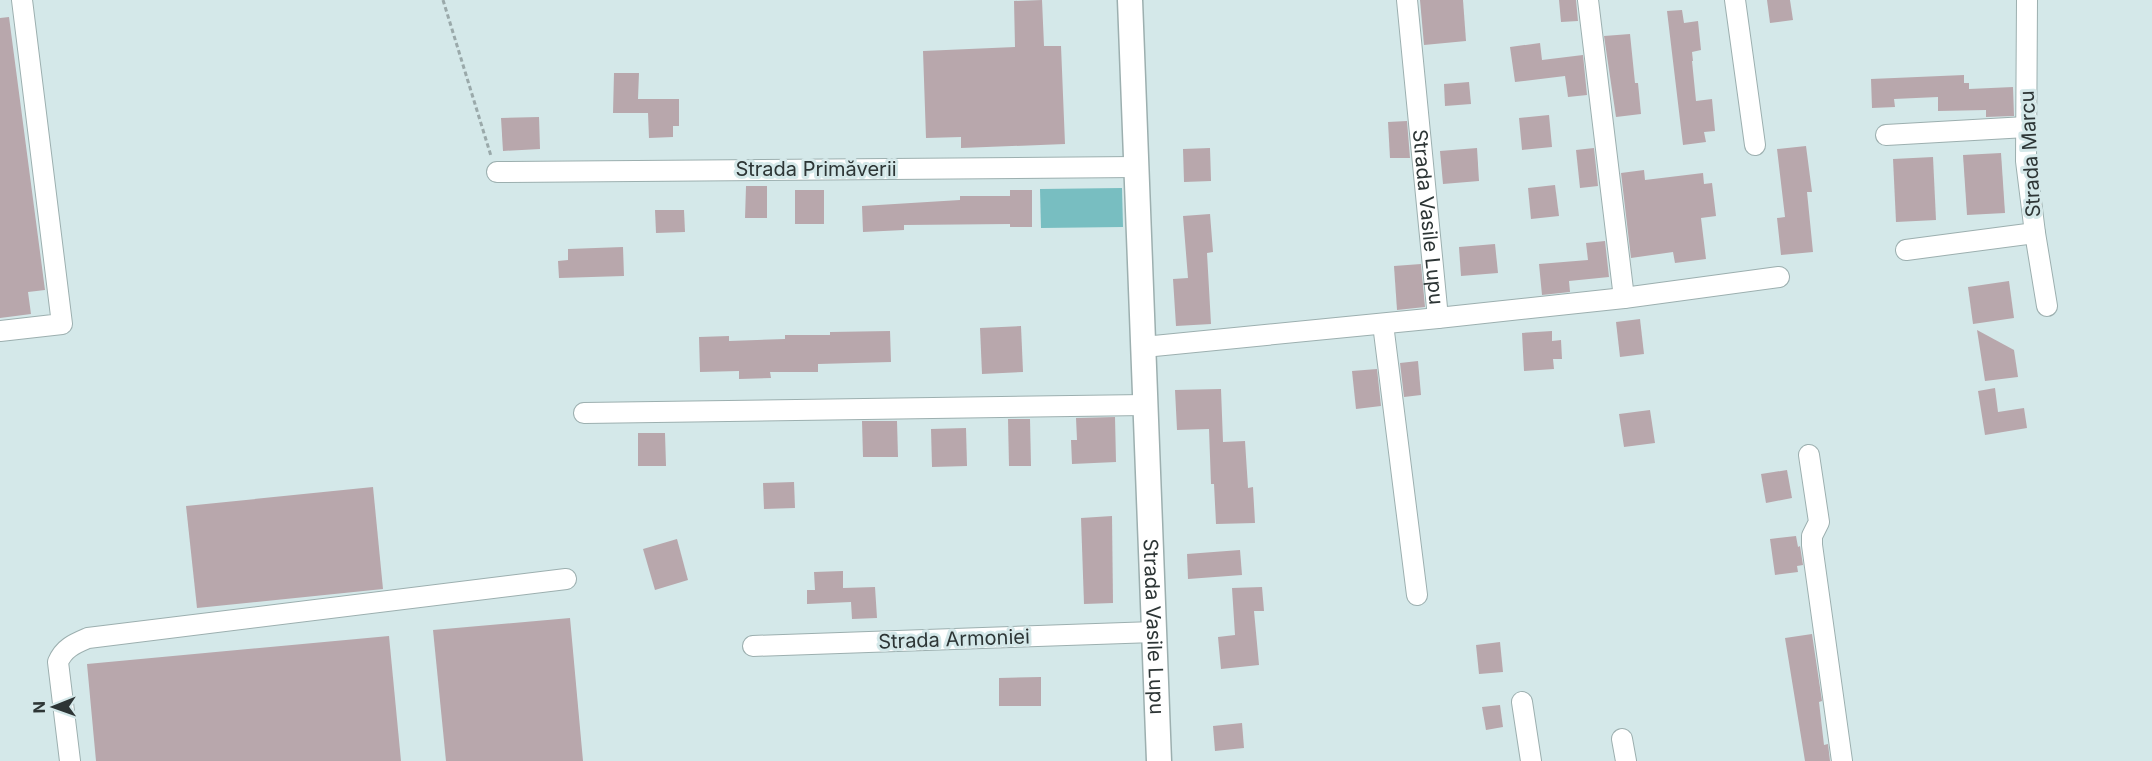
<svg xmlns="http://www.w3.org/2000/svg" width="2152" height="761" viewBox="0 0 2152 761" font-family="Inter,sans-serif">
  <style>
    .green { fill: #78bec1 }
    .building { fill: #b8a7ac }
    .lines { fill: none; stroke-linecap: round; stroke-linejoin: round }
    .minor-casing { stroke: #9cafaf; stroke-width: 22 }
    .major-casing { stroke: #9cafaf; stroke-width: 27 }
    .path { stroke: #9aa9aa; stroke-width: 3; stroke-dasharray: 4.5 3; stroke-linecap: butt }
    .minor { stroke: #fff; stroke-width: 20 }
    .major { stroke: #fff; stroke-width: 24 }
    .labels { text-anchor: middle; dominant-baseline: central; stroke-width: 6; stroke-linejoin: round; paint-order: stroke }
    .street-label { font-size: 20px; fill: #2d3535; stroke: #d4e8e9 }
  </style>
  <rect width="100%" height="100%" fill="#d4e8e9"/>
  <polygon class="green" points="1122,188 1123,227 1041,228 1040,189"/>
  <g class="building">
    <polygon points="1042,0 1044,46 1061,46 1065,144 961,148 961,137 926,138 923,51 1015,47 1014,1"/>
    <polygon points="1420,0 1463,0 1466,41 1424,45"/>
    <polygon points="1559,0 1576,0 1578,21 1561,22"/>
    <polygon points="1767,0 1790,0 1793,20 1770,23"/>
    <polygon points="1682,10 1684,23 1698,21 1701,50 1692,52 1693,61 1692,61 1696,101 1712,99 1715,131 1704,132 1706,142 1683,145 1667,11"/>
    <polygon points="9,17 45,290 28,292 31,314 0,318 0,18"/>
    <polygon points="1630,34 1635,83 1638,83 1641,114 1616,117 1604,36"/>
    <polygon points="1540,43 1542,60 1583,55 1587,95 1568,97 1565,76 1515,82 1510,47"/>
    <polygon points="614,73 639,73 638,99 679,99 679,126 673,126 673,137 649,138 648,113 613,113"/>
    <polygon points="1964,75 1964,83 1969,83 1969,89 2013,87 2014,116 1986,117 1986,110 1938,111 1938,97 1894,99 1895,107 1872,108 1871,79"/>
    <polygon points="1469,82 1471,104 1445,106 1444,84"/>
    <polygon points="1549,115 1552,147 1522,150 1519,118"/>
    <polygon points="539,117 540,149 503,151 501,118"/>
    <polygon points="1407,121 1410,158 1390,158 1388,122"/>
    <polygon points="1806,146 1812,192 1807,192 1813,252 1781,255 1777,218 1785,217 1777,149"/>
    <polygon points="1210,148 1211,181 1184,182 1183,149"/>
    <polygon points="1477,148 1479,181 1443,184 1440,151"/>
    <polygon points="1594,148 1598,186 1580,188 1576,150"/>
    <polygon points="2001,153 2005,213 1967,215 1963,155"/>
    <polygon points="1933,157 1936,220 1896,222 1893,159"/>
    <polygon points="1644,170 1645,180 1703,173 1704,184 1712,183 1716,216 1701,218 1706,259 1675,263 1673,252 1631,258 1621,173"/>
    <polygon points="1555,185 1559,216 1531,219 1528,188"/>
    <polygon points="746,186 767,186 767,218 745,218"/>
    <rect x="795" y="190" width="29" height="34"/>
    <polygon points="1010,190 1032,190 1032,227 1010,227 1010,224 904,225 904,230 863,232 862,206 960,200 960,196 1010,196"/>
    <polygon points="655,210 684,210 685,232 656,233"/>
    <polygon points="1210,214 1213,252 1207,253 1211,324 1176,326 1173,279 1188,278 1183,216"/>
    <polygon points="1605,241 1609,277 1569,281 1570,292 1542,295 1539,264 1588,260 1586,243"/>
    <polygon points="1495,244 1498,273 1461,276 1459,247"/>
    <polygon points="623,247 624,276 559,278 558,261 568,260 568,249"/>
    <polygon points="1421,264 1425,307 1397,310 1394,266"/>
    <polygon points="2009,281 2014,318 1973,324 1968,287"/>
    <polygon points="1640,319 1644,354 1620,357 1616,322"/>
    <polygon points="1021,326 1023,372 982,374 980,328"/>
    <polygon points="1977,330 2014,350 2018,377 1985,381"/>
    <polygon points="890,331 891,362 818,364 818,372 770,372 771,378 739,379 739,371 700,372 699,337 729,336 729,341 785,339 785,335 830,335 830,332"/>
    <polygon points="1552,331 1552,341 1561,340 1562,359 1553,359 1554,369 1524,371 1522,333"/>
    <polygon points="1418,361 1421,395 1404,397 1400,363"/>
    <polygon points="1377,369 1381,406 1356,409 1352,371"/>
    <polygon points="1995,388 1998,412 2024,408 2027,428 1985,435 1978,391"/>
    <polygon points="1221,389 1223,442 1245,441 1248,488 1253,487 1255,523 1216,524 1214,484 1211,484 1209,429 1177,430 1175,390"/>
    <polygon points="1650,410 1655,443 1624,447 1619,414"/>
    <polygon points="1115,417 1116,462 1072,464 1071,440 1077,440 1076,418"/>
    <polygon points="1008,419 1030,419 1031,466 1009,466"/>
    <polygon points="862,421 897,421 898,457 863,457"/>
    <polygon points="966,428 967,466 932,467 931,429"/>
    <polygon points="638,433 665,433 666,466 638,466"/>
    <polygon points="1787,470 1792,498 1766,503 1761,474"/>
    <polygon points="794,482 795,508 764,509 763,483"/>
    <polygon points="373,487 383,589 197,608 186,506"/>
    <polygon points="1112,516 1113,603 1084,604 1081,518"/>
    <polygon points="1796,536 1798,547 1800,546 1803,565 1797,566 1798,572 1775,575 1770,539"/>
    <polygon points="677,539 688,580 655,590 643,549"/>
    <polygon points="1240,550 1242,575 1188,579 1187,554"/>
    <polygon points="843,571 843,588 875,587 877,618 852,619 851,602 807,604 807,590 815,590 814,572"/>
    <polygon points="1262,587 1264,611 1254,611 1259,665 1221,669 1218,637 1235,635 1232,588"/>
    <polygon points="570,618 583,761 446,761 433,630"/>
    <polygon points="1812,634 1822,701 1819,702 1824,745 1828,744 1830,761 1805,761 1785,638"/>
    <polygon points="389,636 401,761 96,761 87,664"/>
    <polygon points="1500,642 1503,672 1479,674 1476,645"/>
    <polygon points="1041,677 1041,706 999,706 999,678"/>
    <polygon points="1500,705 1503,727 1486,730 1482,707"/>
    <polygon points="1242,723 1244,748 1215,751 1213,726"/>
  </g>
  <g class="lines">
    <g class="minor-casing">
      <g id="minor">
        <path id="s1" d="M1407 0 1438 318"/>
        <polyline points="1588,0 1624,298"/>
        <polyline points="1735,0 1755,145"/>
        <polyline points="2027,0 2026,161 2035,233 2047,306"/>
        <polyline points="1886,135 2026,127"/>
        <polyline points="497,172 1136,167"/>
        <polyline points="1906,250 2035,233"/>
        <polyline points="1383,324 1417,595"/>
        <polyline points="0,331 62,324 22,0"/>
        <polyline points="1144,347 1438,318 1624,298 1779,277"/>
        <polyline points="584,413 1145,405"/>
        <polyline points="1809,455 1819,522 1812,536 1812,545 1842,761"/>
        <polyline points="753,646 1154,632"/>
        <polyline points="1522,702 1531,761"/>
        <polyline points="1622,739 1626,761"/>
        <path d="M70 761 58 662C64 648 74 644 88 638L566 579"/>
      </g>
    </g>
    <g class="major-casing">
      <g id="major">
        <path id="s2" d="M1130 0 1159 761"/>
      </g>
    </g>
    <polyline class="path" points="443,0 491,156"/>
    <use href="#minor" class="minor"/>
    <use href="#major" class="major"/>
  </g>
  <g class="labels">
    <g class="street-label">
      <text transform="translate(2030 154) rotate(-93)">Strada Marcu</text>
      <text x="816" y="169">Strada Primăverii</text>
      <text stroke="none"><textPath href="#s1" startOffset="218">Strada Vasile Lupu</textPath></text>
      <text stroke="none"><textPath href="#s2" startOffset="627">Strada Vasile Lupu</textPath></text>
      <text transform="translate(954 639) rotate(-2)">Strada Armoniei</text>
    </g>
  </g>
  <g transform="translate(54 707) rotate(269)" stroke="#d4e8e9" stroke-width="4.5" paint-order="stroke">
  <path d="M0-4.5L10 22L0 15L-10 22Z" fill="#2d3535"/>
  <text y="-9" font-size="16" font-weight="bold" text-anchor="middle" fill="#2d3535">N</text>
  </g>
</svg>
